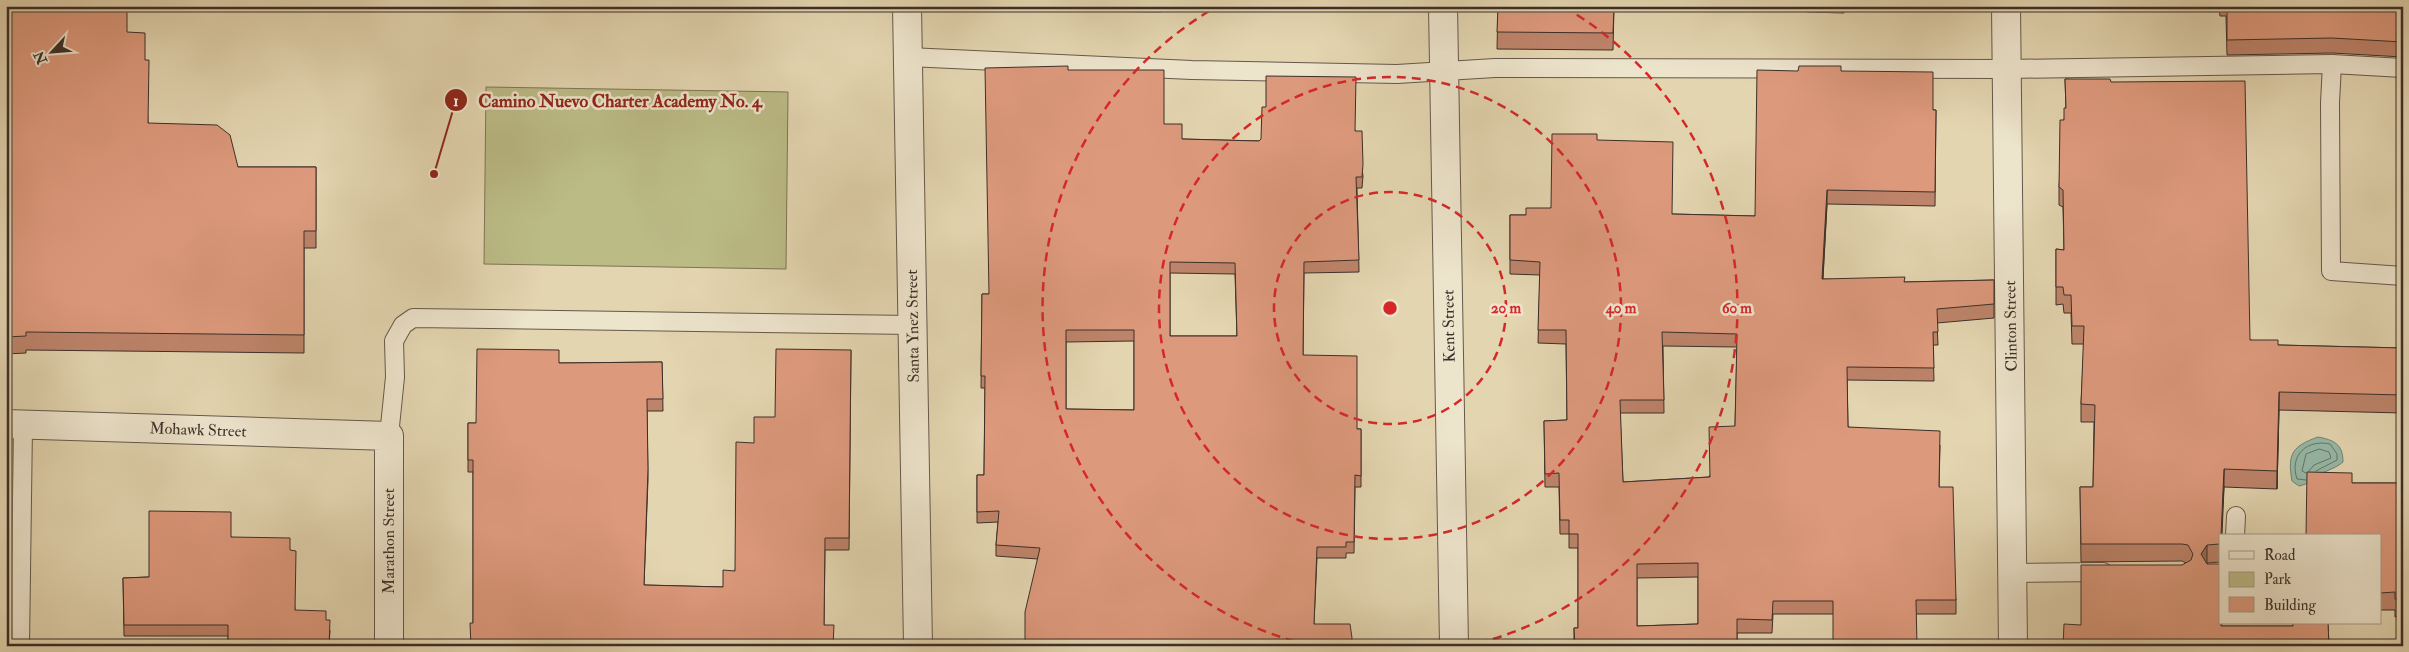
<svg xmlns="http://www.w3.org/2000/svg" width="2409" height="652" viewBox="0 0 2409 652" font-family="'IM FELL Double Pica',serif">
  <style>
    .green { fill: #bbbb86; stroke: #7c7558 }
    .water { fill: #96b9a7; stroke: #728275 }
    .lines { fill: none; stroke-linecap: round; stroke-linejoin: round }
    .shore { stroke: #697468; stroke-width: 1 }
    .lane-casing { stroke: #66584b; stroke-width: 20 }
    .street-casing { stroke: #66584b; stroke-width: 30 }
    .lane { stroke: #ede4cc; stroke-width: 18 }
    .street { stroke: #ede4cc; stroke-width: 28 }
    .wall { fill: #be846b; stroke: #3c2f29; fill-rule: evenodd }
    .shaded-wall { fill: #9b6b57; stroke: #3c2f29 }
    .building { fill: #dd997c; stroke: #3c2f29; fill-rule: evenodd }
    .ring { fill: none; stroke: #d62828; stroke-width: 2.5; stroke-dasharray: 9 6 }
    .labels { text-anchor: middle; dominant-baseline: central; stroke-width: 5; stroke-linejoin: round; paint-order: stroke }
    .street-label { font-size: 16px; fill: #3c2f29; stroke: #ede4cc }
    .centre { fill: #d62828; stroke: #ede4cc; stroke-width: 2.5 }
    .ring-label { font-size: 15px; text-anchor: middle; font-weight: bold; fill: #d62828; stroke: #ede4cc; stroke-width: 5; stroke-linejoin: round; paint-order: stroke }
    .leader { fill: none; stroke: #8f2418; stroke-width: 2 }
    .callout-dot { fill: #8f2418; stroke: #ede4cc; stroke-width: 2 }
    .mark-label { font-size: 15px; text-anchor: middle; font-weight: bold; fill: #fff }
    .callout-label { font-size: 18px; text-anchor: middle; font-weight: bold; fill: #8f2418; stroke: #ede4cc; stroke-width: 5; stroke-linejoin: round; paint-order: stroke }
  </style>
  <rect width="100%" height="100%" fill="#e3d5b0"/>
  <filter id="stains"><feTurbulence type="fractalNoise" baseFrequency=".004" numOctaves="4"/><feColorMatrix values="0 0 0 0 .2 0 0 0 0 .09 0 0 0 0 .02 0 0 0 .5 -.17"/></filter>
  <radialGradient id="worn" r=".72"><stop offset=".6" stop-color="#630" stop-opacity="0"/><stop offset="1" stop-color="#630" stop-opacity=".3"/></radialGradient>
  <polygon class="green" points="486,87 788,92 786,269 484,264"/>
  <path class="water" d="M2318 437C2334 440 2343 444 2343 462 2336 468 2328 470 2320 474 2311 479 2310 484 2299 486L2292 481C2287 453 2293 446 2318 437Z"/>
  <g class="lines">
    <g class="shore">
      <polyline points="2306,473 2302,471 2306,454 2319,449 2329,452 2331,458 2314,465 2309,471"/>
      <path d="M2306 480 2297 479C2289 455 2307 439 2330 444L2337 454V460L2316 471"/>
    </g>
    <g class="lane-casing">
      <g id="lane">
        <polyline points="908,57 1192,70 1397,74 1495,68 2008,69 2332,64 2403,68"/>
        <polyline points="2332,64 2330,103 2331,271 2403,276"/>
        <polyline points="389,436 395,377 394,341 403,325 413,318 913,325"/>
        <polyline points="2235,536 2236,516"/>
        <polyline points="2013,573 2103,572"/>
        <polyline points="20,646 23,425"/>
      </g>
    </g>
    <g class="street-casing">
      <g id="street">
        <polyline points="907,6 918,646"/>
        <polyline points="1443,6 1454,646"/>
        <polyline points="2006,6 2013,646"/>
        <polyline points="6,424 389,436 389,646"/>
      </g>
    </g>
    <use href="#lane" class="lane"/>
    <use href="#street" class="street"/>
  </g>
  <g class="wall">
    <polygon points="6,6 127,32 145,60 148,123 238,167 316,167 316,248 304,248 304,353 26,350 26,353 6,354"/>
    <polygon points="950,6 1161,6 1161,12 950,9"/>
    <polygon points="1498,6 1614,6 1613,50 1497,49"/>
    <polygon points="1807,6 1844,6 1844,13 1807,12"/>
    <polygon points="2219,6 2403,6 2403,57 2332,53 2227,55 2226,16 2220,16"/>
    <path d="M1068 70 1164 124 1182 139 1259 141 1356 131 1363 176 1362 188H1357L1359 272 1304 273 1303 355 1357 429H1361V487H1355L1354 553H1346V558H1317L1314 624 1352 646 1038 559 996 556V545L998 522 977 523V475H984L985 388H981L982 294H989ZM1170 273 1235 274 1237 336H1170ZM1134 341V410L1066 409V342Z"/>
    <path d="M1798 71H1841L1933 110H1936L1935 206 1827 204 1823 279 1905 282 1994 280V318L1937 323 1938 345H1933L1934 381 1847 380 1848 427 1940 445 1939 487 1956 600V614H1773L1772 633H1737V646H1574V628H1578V548H1569V534H1560L1559 487H1545L1544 421 1567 420 1566 344 1538 343 1540 275 1510 274V215H1526L1551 208 1597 140 1672 214 1755 216ZM1663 346 1737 347 1735 426 1709 477 1623 482 1620 413H1664ZM1698 577V624L1637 626V578Z"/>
    <polygon points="2065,79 2111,82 2250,340 2278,345 2403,348 2403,413 2279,410 2277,489 2224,487 2222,536 2220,536 2220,562 2207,563 2222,626 2293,626 2293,623 2328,623 2329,646 2081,625 2186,563 2182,561 2081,562 2080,487 2093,487 2094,422 2081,422 2081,404 2084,344 2072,344 2071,313 2064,313 2063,304 2056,305 2056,249 2064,250 2063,207 2059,205 2059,187 2064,120 2066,108"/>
    <polygon points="851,350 849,550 825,550 824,625 473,623 473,472 468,472 468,423 476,423 559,363 662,362 663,411 647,411 648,480 644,585 723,587 735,571 754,443 775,417"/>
    <polygon points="2352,483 2403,483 2403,616 2395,617 2395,610 2380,610 2380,536"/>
    <rect x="6" y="504" width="5" height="53"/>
    <polygon points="231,537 290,551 295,610 326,620 330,631 329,646 228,646 228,636 124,636 123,578 149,577"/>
  </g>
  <g class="shaded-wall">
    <polygon points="1827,190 1827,204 1822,293 1822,279"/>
    <polygon points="2279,392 2279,410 2277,489 2277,471"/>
    <polygon points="2224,469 2224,487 2221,536"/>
    <polygon points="2207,545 2207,563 2201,572 2201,554"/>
  </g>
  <g class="building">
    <polygon points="6,6 127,6 127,32 145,33 145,60 149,60 148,123 217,125 230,135 238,167 316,167 316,231 304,231 304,335 26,332 26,336 6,337"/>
    <polygon points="1498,6 1614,6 1613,33 1497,32"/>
    <polygon points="2227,6 2403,6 2403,42 2332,38 2227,40"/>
    <path d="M1068 66V70H1164V124H1182V139L1259 141 1261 139 1262 107H1266V76L1356 77 1355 131H1362L1363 164 1362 177H1356L1359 260 1304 262 1303 355 1357 356V429H1361V476L1355 475 1354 542H1346V547H1317L1314 624H1350L1352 638 1351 646H1025V612L1040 548 996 545 999 511 977 512V475H984L985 376H981L982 294H989L985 68ZM1170 262 1235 263 1237 336H1170ZM1066 330H1134V410L1066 409Z"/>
    <path d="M1799 66H1841V71L1933 72V110H1936L1935 192 1827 190 1822 279 1905 277 1904 282 1994 280V304L1937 309 1938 332H1933L1934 368 1847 367 1848 427 1940 431 1939 487H1953L1956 600H1916L1917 646H1833V601H1773L1772 620 1737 619V646H1575L1574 628H1578V534H1569V520H1560L1559 473 1545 474 1544 421 1567 420 1566 330H1538L1540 262 1510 260V215H1526V208H1551L1552 134H1597V140L1673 142 1672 214 1755 216 1757 70 1798 71ZM1662 332 1737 334 1735 426 1709 427 1710 477 1623 482 1620 400H1664ZM1698 563V624L1637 626V564Z"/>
    <polygon points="2065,79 2110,79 2111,82 2245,81 2250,340 2278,340 2278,345 2403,348 2403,395 2279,392 2277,471 2224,469 2221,536 2220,536 2220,544 2207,545 2201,554 2207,564 2220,564 2220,623 2221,623 2221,626 2293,626 2293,623 2328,623 2329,646 2063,646 2064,624 2081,625 2081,565 2182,565 2191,560 2193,554 2188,545 2182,544 2081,544 2080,487 2093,487 2095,405 2081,404 2084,326 2072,326 2071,295 2064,295 2063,287 2056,287 2056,249 2064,250 2063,190 2059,187 2060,120 2064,120 2064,108 2066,108"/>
    <polygon points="477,349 559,350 559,363 662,362 663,399 647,399 648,469 644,585 723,587 723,570 735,571 736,442 754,443 754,417 775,417 776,349 851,350 849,538 825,538 824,625 834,625 833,646 471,646 470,623 473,623 473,460 468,460 468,423 476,423"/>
    <polygon points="2307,472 2352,473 2352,483 2403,483 2403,599 2395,599 2395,592 2380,593 2380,536 2306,536"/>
    <rect x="6" y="504" width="5" height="37"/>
    <polygon points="149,511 231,512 231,537 290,538 290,550 296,551 295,610 326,611 326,620 330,620 329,646 228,646 228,625 124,625 123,578 149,577"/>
    <polygon points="6,601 7,601 6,646"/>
  </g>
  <g class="ring">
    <circle cx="1390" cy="308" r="116"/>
    <circle cx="1390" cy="308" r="231"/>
    <path d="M1309 645A347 347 0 0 1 1216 7M1564 7A347 347 0 0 1 1471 645"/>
  </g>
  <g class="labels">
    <g class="street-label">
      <text transform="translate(913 326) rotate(-91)">Santa Ynez Street</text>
      <text transform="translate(1449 326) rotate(-91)">Kent Street</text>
      <text transform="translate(2011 326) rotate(-91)">Clinton Street</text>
      <text transform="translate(198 430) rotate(2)">Mohawk Street</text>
      <text transform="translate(389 541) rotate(-90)">Marathon Street</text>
    </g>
  </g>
  <circle cx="1390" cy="308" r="8" class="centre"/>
  <g class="ring-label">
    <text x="1506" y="313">20 m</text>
    <text x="1621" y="313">40 m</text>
    <text x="1737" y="313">60 m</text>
  </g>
  <path class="leader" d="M434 174L456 100"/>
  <g class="callout-dot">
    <circle cx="434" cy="174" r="5"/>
    <circle cx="456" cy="100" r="12"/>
  </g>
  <g class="mark-label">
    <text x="456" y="106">1</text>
  </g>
  <g class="callout-label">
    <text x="620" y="107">Camino Nuevo Charter Academy No. 4</text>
  </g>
  <rect width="2409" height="652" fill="none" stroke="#e3d5b0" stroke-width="25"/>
  <rect x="8" y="8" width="2394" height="637" fill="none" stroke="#3c2f29" stroke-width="2.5"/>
  <rect x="12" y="12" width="2384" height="627" fill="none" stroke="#3c2f29"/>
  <rect x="2219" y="534" width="162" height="90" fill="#ede4cc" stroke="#a69c8b"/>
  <rect x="2229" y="551" width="25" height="8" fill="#ede4cc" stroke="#a69c8b"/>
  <text x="2264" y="560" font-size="15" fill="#3c2f29">Road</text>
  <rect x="2229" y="572" width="25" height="15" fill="#bbbb86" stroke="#a69c8b"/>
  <text x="2264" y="584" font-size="15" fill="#3c2f29">Park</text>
  <rect x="2229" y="597" width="25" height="15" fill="#dd997c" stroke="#a69c8b"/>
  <text x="2264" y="610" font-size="15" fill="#3c2f29">Building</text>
  <g transform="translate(52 52) rotate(244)" stroke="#ede4cc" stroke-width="4" paint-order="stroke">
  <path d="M0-4L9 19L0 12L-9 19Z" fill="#3c2f29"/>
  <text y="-8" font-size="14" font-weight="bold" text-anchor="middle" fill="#3c2f29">N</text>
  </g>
  <rect width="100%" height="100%" filter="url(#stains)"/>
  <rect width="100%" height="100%" fill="url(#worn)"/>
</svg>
